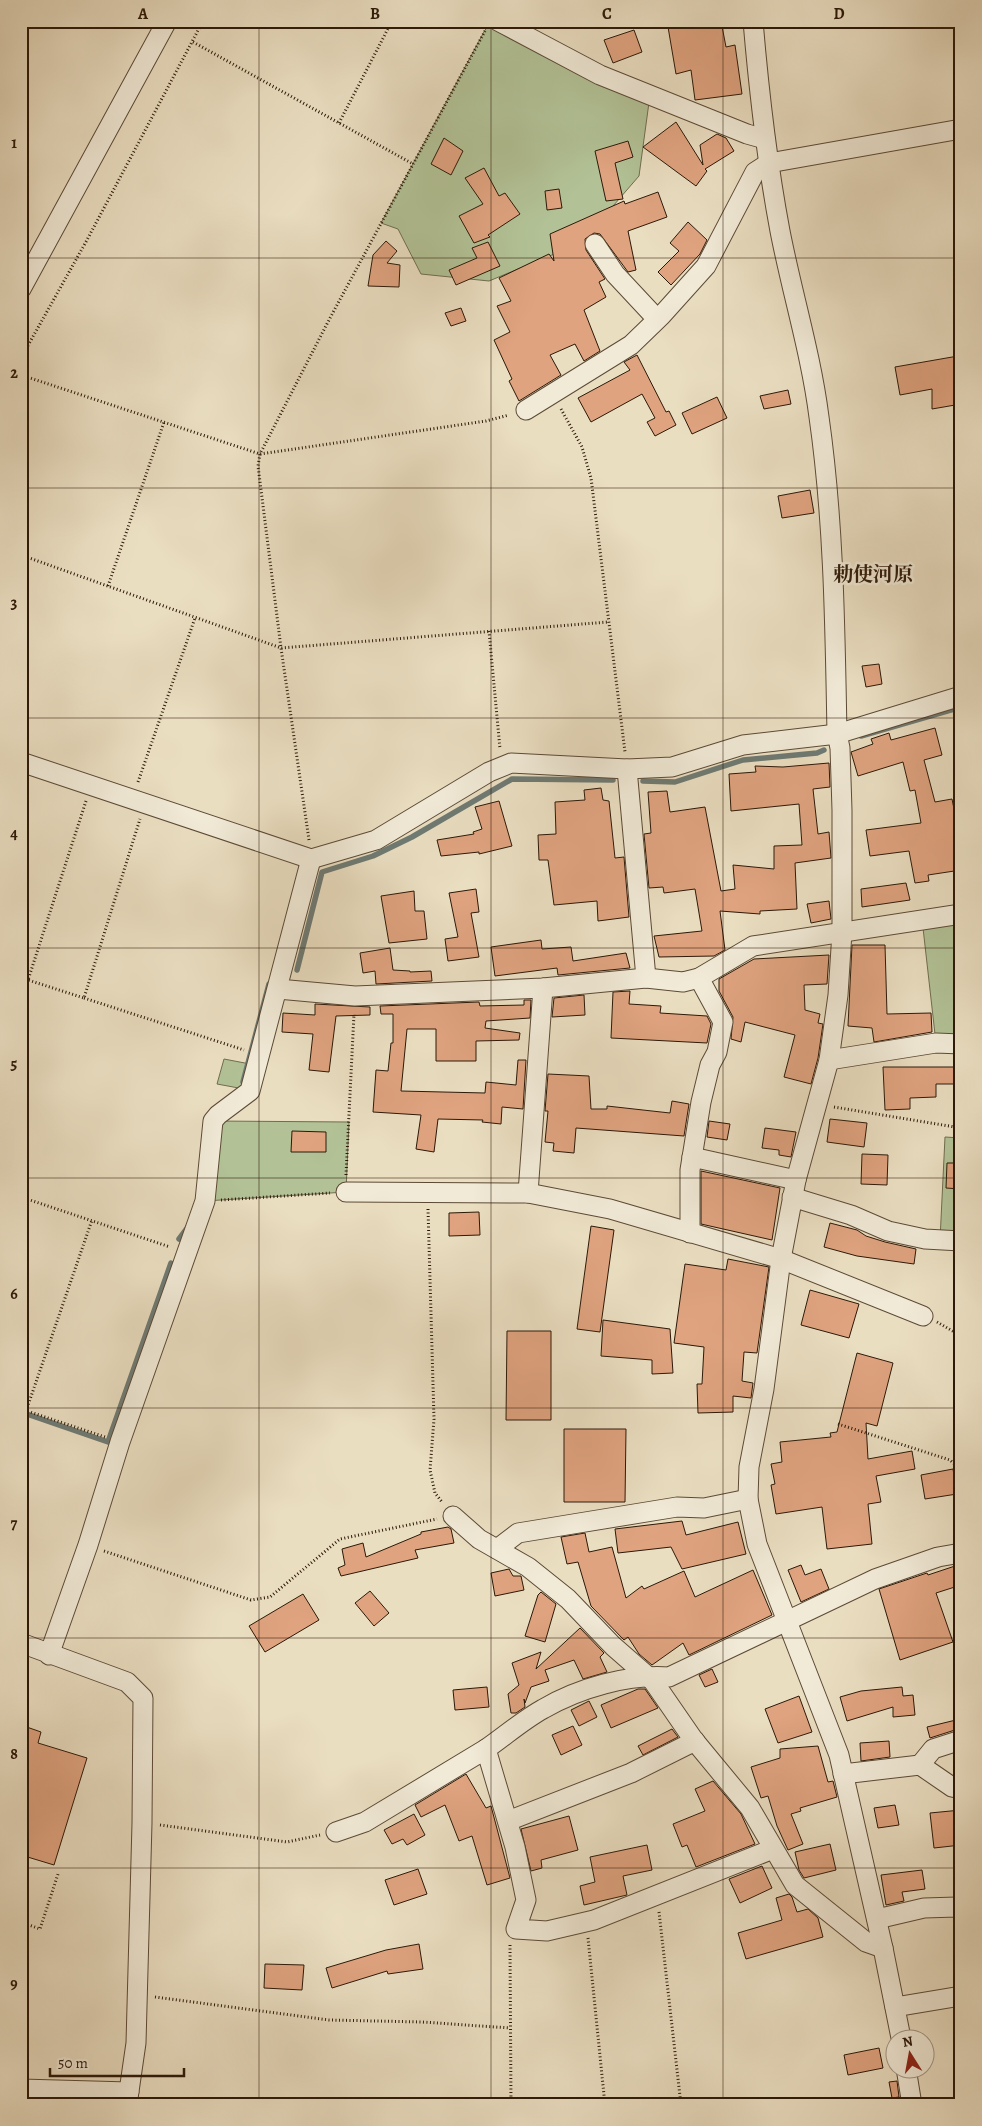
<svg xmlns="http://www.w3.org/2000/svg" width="982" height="2126" viewBox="0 0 982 2126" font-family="Alegreya,'Noto Serif JP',serif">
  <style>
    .green { fill: #b2c296; stroke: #6f6d4f }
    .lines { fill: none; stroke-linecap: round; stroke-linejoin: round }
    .stream { stroke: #6e7a73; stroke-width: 5.5 }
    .building { fill: #dfa37f; stroke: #2c1808 }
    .minor-casing { stroke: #5c4a36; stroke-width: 21 }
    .path { stroke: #2c1808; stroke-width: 3; stroke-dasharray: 1 2.5; stroke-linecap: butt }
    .minor { stroke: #f1ead7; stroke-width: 19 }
    .grid { fill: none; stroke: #2c1808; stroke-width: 1; stroke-opacity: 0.55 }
    .labels { text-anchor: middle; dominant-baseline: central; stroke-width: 5; stroke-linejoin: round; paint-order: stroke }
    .quarter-label { font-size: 20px; font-weight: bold; fill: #2c1808; stroke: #f1ead7 }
    .neatline { fill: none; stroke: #2c1808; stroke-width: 2 }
    .grid-label { font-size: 16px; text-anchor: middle; font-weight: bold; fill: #2c1808 }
  </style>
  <rect width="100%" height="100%" fill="#eadec1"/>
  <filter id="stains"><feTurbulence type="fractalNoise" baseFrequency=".004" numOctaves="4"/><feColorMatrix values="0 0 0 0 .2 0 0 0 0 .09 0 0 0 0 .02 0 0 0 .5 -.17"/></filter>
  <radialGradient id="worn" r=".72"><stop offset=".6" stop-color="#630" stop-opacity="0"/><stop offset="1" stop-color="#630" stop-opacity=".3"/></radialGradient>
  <g class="green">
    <polygon points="494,21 650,95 639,176 581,243 489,281 421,274 398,229 381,223 485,30"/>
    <polygon points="961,914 961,1044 936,1043 922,919"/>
    <polygon points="224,1059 250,1064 244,1089 217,1084"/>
    <polygon points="213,1121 349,1122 346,1192 205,1201"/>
    <polygon points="945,1137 961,1138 961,1241 940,1240"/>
  </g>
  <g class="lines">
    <g class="stream">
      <polyline points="861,736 961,707"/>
      <polyline points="643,781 675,782 743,760 817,753 824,750"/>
      <polyline points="297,970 322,872 373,856 412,837 512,779 613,780"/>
      <polyline points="243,1082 269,984"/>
      <polyline points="179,1239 188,1227"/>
      <polyline points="21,1412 108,1442 171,1263"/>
    </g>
  </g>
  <g class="building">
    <polygon points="667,21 721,21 726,47 735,45 742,94 695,100 691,70 676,74"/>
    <polygon points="634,30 642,52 613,63 604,40"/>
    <polygon points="676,122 703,165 700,145 717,134 726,138 734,151 705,169 707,171 696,186 643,147"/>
    <polygon points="444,138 463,151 451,175 431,164"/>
    <polygon points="628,141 633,157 615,163 623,199 606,201 595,151"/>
    <polygon points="484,168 499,196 505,193 520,214 488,235 490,237 474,243 459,216 483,204 465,178"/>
    <polygon points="559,189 562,208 547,210 545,191"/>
    <polygon points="658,192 667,217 628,231 636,270 628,272 600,234 594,233 585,239 586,250 605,279 599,282 606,297 584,310 600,351 584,361 575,344 550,355 561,375 519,401 509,381 512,379 494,340 510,332 497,306 511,301 499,278 549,254 554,261 550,234 624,201 625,204"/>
    <polygon points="688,222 707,240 700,254 671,285 658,272 679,251 670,243"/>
    <polygon points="386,241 397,251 387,263 400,265 399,287 368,286 373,255"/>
    <polygon points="488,242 500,266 456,285 449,270 477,258 472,248"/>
    <polygon points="461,308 466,321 451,326 445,313"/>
    <polygon points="637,355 666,412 669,411 676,425 655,436 647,422 655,418 642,394 591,422 578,398 630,370 624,362"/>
    <polygon points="958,356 961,404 932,409 932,389 900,395 895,367"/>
    <polygon points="788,390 791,404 764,409 760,396"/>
    <polygon points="717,397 727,418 692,434 682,413"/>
    <polygon points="810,490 814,513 782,518 778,496"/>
    <polygon points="879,664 882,684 866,687 862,666"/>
    <polygon points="935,728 942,755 924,760 935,802 952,799 961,844 961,870 928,875 929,881 915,883 909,851 870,856 866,830 921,823 915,790 910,791 903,762 858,776 851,752 873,744 871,739 889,733 891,740"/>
    <polygon points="829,763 830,787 813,789 818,834 829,832 831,858 795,863 797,909 760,911 760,914 720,911 725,950 714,956 659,957 654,936 702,931 695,889 664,893 663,887 649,888 644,834 651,833 648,792 667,791 670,812 705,807 721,891 735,889 733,865 774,869 774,846 802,845 799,804 731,811 729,774 756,772 755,766 783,767"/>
    <polygon points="601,788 603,800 609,801 615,858 624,857 629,917 598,921 597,901 554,905 548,860 539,860 538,835 556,834 555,802 585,800 584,790"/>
    <polygon points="499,801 512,846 479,854 479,852 441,856 437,840 474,834 473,832 482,829 475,807"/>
    <polygon points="906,883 910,900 862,907 861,889"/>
    <polygon points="476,889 479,912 471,913 479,957 448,961 445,939 458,937 449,893"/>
    <polygon points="414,891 415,911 424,911 427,939 389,943 381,896"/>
    <polygon points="829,901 831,919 811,923 807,904"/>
    <polygon points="541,940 542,949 571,947 573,961 626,953 630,968 558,975 557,968 495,976 491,947"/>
    <polygon points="852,945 885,945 887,1014 931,1013 932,1032 874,1042 872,1028 848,1026"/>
    <polygon points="390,948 393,970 410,971 410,972 431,971 432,981 376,984 375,971 363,973 360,953"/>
    <polygon points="829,955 827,984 804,985 805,1010 820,1014 818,1023 823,1024 818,1058 811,1084 784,1077 795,1035 745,1022 741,1042 731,1039 733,1017 719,991 719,979 754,959"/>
    <polygon points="630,991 629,1004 661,1006 660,1013 707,1016 711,1024 707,1043 611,1038 613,992"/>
    <polygon points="584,995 585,1015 552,1017 554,998"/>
    <polygon points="524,1000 531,1000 530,1018 486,1021 485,1028 520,1033 519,1040 476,1041 476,1061 436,1061 436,1029 407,1029 401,1091 485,1093 486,1082 516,1085 518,1060 526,1060 523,1109 502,1107 501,1124 482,1122 483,1120 438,1119 434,1152 416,1149 421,1115 373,1112 376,1070 388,1071 391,1043 393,1043 393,1014 381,1014 380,1006 479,1002 480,1006 524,1005"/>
    <polygon points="315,1004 370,1007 370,1015 336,1016 329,1072 309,1070 313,1034 282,1032 283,1013 315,1015"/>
    <polygon points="883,1067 961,1067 961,1084 936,1084 936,1097 910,1098 910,1109 885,1110"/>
    <polygon points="548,1074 589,1076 591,1109 607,1109 607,1106 670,1113 672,1101 689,1104 684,1136 576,1128 574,1153 553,1151 554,1143 545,1142 548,1111 545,1111"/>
    <polygon points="830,1119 867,1123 864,1147 827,1142"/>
    <polygon points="709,1121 730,1124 727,1140 707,1137"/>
    <polygon points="765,1128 796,1132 791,1157 779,1155 779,1150 762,1148"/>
    <polygon points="292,1131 326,1132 326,1152 291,1152"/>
    <polygon points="862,1154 888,1155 887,1185 861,1184"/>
    <polygon points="947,1163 961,1163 961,1189 946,1188"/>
    <polygon points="701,1171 780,1188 772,1240 701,1224"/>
    <polygon points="479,1212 480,1235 449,1236 449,1213"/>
    <polygon points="830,1223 857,1230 866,1236 885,1242 916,1249 914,1264 857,1256 824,1247"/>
    <polygon points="591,1226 614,1230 600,1332 577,1329"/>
    <polygon points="728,1259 769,1267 757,1353 744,1352 742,1381 753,1383 751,1398 733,1396 733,1412 698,1413 697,1384 702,1384 704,1347 674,1343 685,1264 726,1270"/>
    <polygon points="810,1290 859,1304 849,1338 801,1325"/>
    <polygon points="603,1320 670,1329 673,1373 652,1374 652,1360 601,1356"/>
    <polygon points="507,1331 551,1331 551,1420 506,1420"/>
    <polygon points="857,1353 893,1363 877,1426 866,1423 868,1459 912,1451 915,1469 876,1476 881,1502 868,1504 872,1544 827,1549 822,1507 776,1514 771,1485 775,1484 771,1464 782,1462 780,1442 831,1437 830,1433 837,1432"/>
    <polygon points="564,1429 626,1429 625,1502 564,1502"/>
    <polygon points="953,1469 957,1494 925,1499 921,1475"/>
    <polygon points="682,1521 686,1535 738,1522 746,1554 682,1569 671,1547 618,1553 615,1529"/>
    <polygon points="448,1527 451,1529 454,1543 415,1550 418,1558 341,1576 338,1568 345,1565 342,1549 363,1543 366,1557 421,1534 421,1532"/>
    <polygon points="585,1533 589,1552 612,1547 626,1598 642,1586 644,1589 684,1571 695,1597 753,1570 772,1615 689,1655 683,1643 652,1665 639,1654 628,1637 624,1640 591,1606 578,1562 567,1564 561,1537"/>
    <polygon points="961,1564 961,1585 936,1593 953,1642 900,1660 879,1589 927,1573 928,1575"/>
    <polygon points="801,1565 805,1575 821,1569 829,1589 801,1602 788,1570"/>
    <polygon points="509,1569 513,1576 521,1576 524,1590 495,1596 491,1573"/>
    <polygon points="370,1591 389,1613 374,1626 355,1603"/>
    <polygon points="541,1592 556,1604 545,1642 525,1636 538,1595"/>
    <polygon points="303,1594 319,1620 265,1652 249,1626"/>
    <polygon points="580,1628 604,1653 600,1657 607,1672 583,1679 574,1660 545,1670 549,1681 531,1687 525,1703 524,1699 525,1707 516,1713 511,1713 508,1694 519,1685 512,1663 541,1652 536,1669"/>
    <polygon points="712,1669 718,1682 705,1687 699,1675"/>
    <polygon points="487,1687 489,1707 455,1710 453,1690"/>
    <polygon points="902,1687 903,1696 913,1695 915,1715 893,1717 893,1707 847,1721 840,1697 861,1691"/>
    <polygon points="638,1689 645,1689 658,1708 611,1728 601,1705"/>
    <polygon points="799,1696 812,1732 778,1743 765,1709"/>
    <polygon points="589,1701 597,1717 579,1726 571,1710"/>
    <polygon points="956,1720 958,1729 930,1738 927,1727"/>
    <polygon points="21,1725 41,1732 38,1743 87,1758 54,1865 21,1855"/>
    <polygon points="573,1726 582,1745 561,1755 552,1735"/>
    <polygon points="672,1729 678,1737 643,1755 638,1746"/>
    <polygon points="889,1741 890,1757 861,1761 860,1743"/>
    <polygon points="818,1746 828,1782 833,1781 837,1797 800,1808 801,1811 791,1814 803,1844 788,1850 777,1826 768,1796 761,1798 751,1767 780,1758 780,1749"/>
    <polygon points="466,1774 486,1808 491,1806 510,1878 487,1885 472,1836 459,1841 445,1805 421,1817 415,1805"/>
    <polygon points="713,1781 741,1814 755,1844 696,1867 687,1845 682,1847 673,1824 705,1811 695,1789"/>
    <polygon points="895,1805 899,1825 878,1828 874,1808"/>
    <polygon points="961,1810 961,1845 934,1848 930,1813"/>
    <polygon points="414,1814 425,1835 407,1845 403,1839 392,1844 384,1830"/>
    <polygon points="569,1816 578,1850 541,1860 542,1868 531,1871 521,1829"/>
    <polygon points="830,1844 836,1870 804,1878 799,1870 795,1852"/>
    <polygon points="647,1845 652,1870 623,1876 627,1895 584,1905 580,1886 595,1882 590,1857"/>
    <polygon points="762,1866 772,1888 740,1903 729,1879"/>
    <polygon points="418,1869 427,1894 394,1905 385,1880"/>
    <polygon points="922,1870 925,1889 902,1892 904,1901 886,1905 881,1875"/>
    <polygon points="789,1894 792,1897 797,1912 808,1909 818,1918 823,1937 746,1959 738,1933 782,1920 776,1898"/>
    <polygon points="419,1944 423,1969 388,1974 387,1971 332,1988 326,1968 386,1950"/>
    <polygon points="265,1964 304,1965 302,1990 264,1988"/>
    <polygon points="879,2048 883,2068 848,2075 844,2055"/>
    <polygon points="897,2081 899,2097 892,2098 889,2082"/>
  </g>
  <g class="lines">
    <g class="minor-casing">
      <g id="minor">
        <polyline points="498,21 600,75 747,134 765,139"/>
        <path d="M753 21C759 92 767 162 780 231 792 293 811 354 819 417 834 522 835 628 837 734L840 748 842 810V932L838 995 829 1060 796 1180 781 1259 764 1389 749 1467 748 1499 757 1544 839 1755 883 1948 901 2038"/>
        <polyline points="595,244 615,274 657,319"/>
        <polyline points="21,289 167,21"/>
        <polyline points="526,410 631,345 661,316 706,266 755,172 769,163 961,129"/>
        <polyline points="21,762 311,859 376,840 489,772 511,763 627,769 672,767 743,745 837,734 961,696"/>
        <polyline points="627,769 646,978"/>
        <polyline points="278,989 355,996 543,988 646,978 683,982 699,978 753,946 961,914"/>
        <polyline points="829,1060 936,1043 961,1044"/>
        <polyline points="692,1157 796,1180"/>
        <polyline points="346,1192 528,1193 610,1209 781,1259 923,1316"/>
        <polyline points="528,1193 543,988"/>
        <polyline points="792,1197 851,1215 888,1231 925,1239 961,1241"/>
        <polyline points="690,1233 690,1170 701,1102 710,1065 717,1052 723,1022 699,978"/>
        <polyline points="453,1516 479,1539 528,1567 568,1599 613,1646 653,1681 693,1739 750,1808 795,1885 866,1942 883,1948"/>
        <polyline points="497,1549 518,1533 677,1507 704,1508 748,1499"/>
        <polyline points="21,1643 127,1682 143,1698 142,1823 136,2043 127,2105"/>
        <polyline points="49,1655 88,1545 120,1442 205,1201 213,1121 218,1115 250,1091 311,859"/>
        <path d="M486 1749C505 1736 523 1720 543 1709 579 1688 628 1674 669 1677L875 1579 938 1557 961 1553"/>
        <polyline points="920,1765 933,1749 961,1740"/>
        <polyline points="843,1774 920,1765 952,1787 961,1789"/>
        <polyline points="508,1821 631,1773 695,1741"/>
        <polyline points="336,1832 365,1822 486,1749 515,1847 526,1900 516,1929 547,1931 594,1920 773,1849"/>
        <polyline points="877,1919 924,1908 957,1907 961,1909"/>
        <polyline points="895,2007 961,1996"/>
        <polyline points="906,2068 912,2105"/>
        <polyline points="21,2089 129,2092"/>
      </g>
    </g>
    <g class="path">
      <polyline points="193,42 413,164"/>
      <polyline points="339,123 392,21"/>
      <polyline points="21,358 87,240 203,21"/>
      <polyline points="21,375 260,454 486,421 509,415"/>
      <polyline points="561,409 582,447 591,478 625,752"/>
      <polyline points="21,555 281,648 608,622"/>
      <polyline points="108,586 164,422"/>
      <polyline points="489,631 500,749"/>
      <polyline points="138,782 195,618"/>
      <polyline points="86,801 28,980 84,998 140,819"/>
      <polyline points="309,840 281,648 258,466 260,454 330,318 485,31"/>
      <polyline points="21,977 28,980"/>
      <polyline points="84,998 244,1050"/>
      <polyline points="834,1107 961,1128"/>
      <polyline points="346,1175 354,1014"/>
      <polyline points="21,1197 170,1247"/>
      <polyline points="221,1200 330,1193"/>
      <polyline points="428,1209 434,1419 430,1470 435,1493 442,1502"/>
      <polyline points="937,1322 961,1336"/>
      <polyline points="21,1409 105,1437"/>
      <polyline points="26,1411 92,1220"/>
      <polyline points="838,1424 950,1460 961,1470"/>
      <polyline points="104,1551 251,1600 270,1597 340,1539 437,1519"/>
      <polyline points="160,1825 287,1842 320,1835"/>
      <polyline points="659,1912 681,2105"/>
      <polyline points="21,1922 40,1929 58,1874"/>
      <polyline points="588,1938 605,2105"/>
      <polyline points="510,1945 511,2105"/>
      <polyline points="155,1997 329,2020 422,2022 510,2028"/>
    </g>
    <use href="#minor" class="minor"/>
  </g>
  <path class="grid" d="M259 21V2105M491 21V2105M723 21V2105M21 258H961M21 488H961M21 718H961M21 948H961M21 1178H961M21 1408H961M21 1638H961M21 1868H961"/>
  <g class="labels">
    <g class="quarter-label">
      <text x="873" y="574">勅使河原</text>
    </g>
  </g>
  <rect width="982" height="2126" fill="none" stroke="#eadec1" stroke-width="55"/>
  <g transform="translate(910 2054) rotate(349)"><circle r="24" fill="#f1ead7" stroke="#a29684"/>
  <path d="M0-4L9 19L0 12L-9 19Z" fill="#8f2418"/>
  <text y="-8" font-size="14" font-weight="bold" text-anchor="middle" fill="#2c1808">N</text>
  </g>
  <path d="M50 2068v8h134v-8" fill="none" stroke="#2c1808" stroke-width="2.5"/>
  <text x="58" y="2068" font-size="15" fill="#2c1808" stroke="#f1ead7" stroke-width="4" paint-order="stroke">50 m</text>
  <rect x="28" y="28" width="926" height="2070" class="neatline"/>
  <g class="grid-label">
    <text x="143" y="19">A</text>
    <text x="375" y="19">B</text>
    <text x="607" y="19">C</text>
    <text x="839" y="19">D</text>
    <text x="14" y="148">1</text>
    <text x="14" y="378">2</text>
    <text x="14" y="608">3</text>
    <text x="14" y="839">4</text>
    <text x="14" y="1069">5</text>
    <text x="14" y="1299">6</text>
    <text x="14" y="1529">7</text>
    <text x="14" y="1759">8</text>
    <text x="14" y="1989">9</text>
  </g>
  <rect width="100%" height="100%" filter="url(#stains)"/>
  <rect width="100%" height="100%" fill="url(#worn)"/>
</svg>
